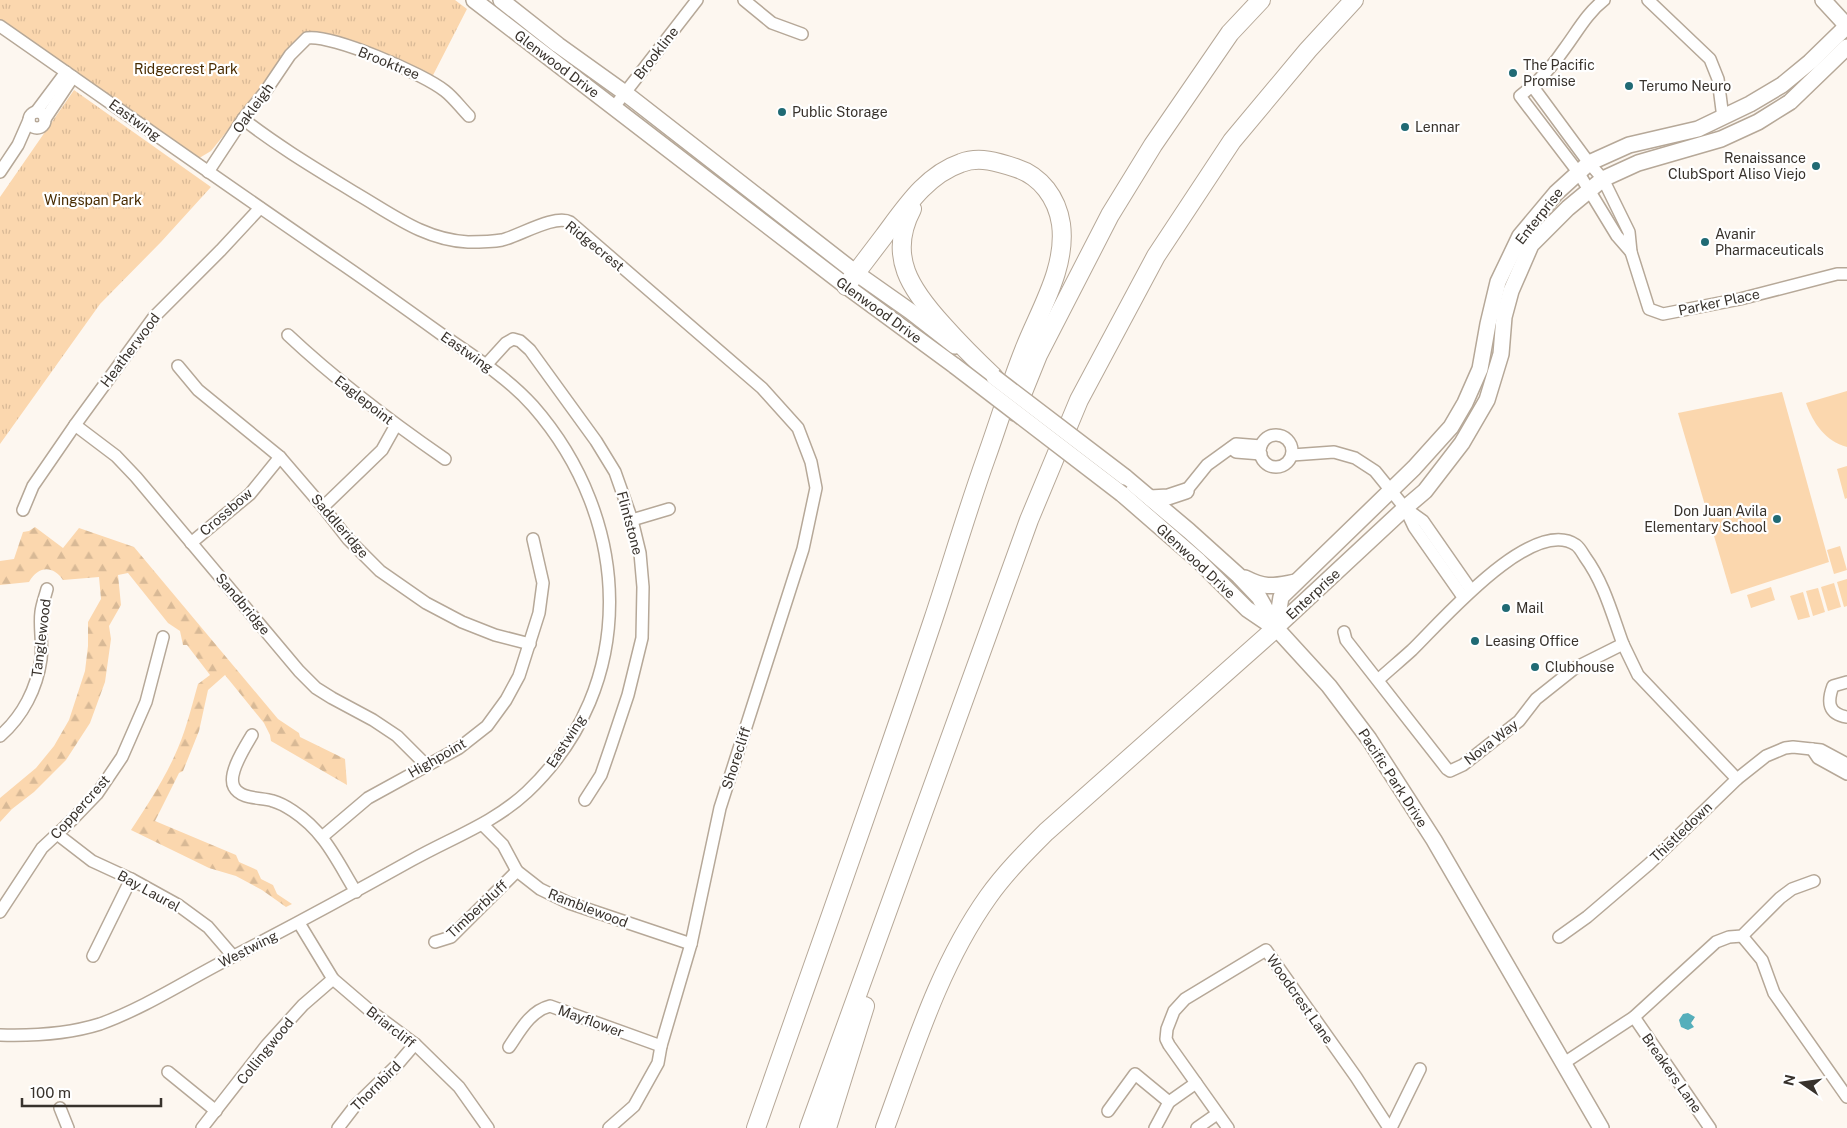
<svg xmlns="http://www.w3.org/2000/svg" width="1847" height="1128" viewBox="0 0 1847 1128" font-family="'Public Sans',sans-serif">
  <style>
    .forest { fill: url(#forest-firs) }
    .park { fill: url(#park-tufts) }
    .garden { fill: #fbd7ae }
    .water { fill: url(#water-ripples) }
    .lines { fill: none; stroke-linecap: round; stroke-linejoin: round }
    .minor-casing { stroke: #b6a898; stroke-width: 14 }
    .major-casing { stroke: #b6a898; stroke-width: 18 }
    .highway-casing { stroke: #b6a898; stroke-width: 20 }
    .minor { stroke: #fff; stroke-width: 11 }
    .major { stroke: #fff; stroke-width: 15 }
    .highway { stroke: #fff; stroke-width: 18 }
    .major-bridge-casing { stroke: #b6a898; stroke-width: 18; stroke-linecap: butt }
    .major-bridge { stroke: #fff; stroke-width: 15 }
    .poi-dot { fill: #206a74; stroke: #fff; stroke-width: 2 }
    .labels { text-anchor: middle; dominant-baseline: central; stroke-width: 4.5; stroke-linejoin: round; paint-order: stroke }
    .street-label { font-size: 14px; fill: #38322c; stroke: #fff }
    .poi-label { font-size: 14px; fill: #38322c; stroke: #fff; text-anchor: start }
    .park-label { font-size: 14px; fill: #482b00; stroke: #fff }
  </style>
  <defs>
    <pattern id="forest-firs" width="22" height="20" patternUnits="userSpaceOnUse" patternTransform="scale(1.25)"><rect width="22" height="20" fill="#fbd7ae"/><path d="M5 1l3.5 6h-7zM16 11l3.5 6h-7z" fill="#d8b996"/></pattern>
    <pattern id="park-tufts" width="24" height="20" patternUnits="userSpaceOnUse" patternTransform="scale(1.25)"><rect width="24" height="20" fill="#fbd7ae"/><path d="M3 7l-1-3M5 7V3M7 7l1-3M15 17l-1-3M17 17v-4M19 17l1-3" fill="none" stroke="#d8b996"/></pattern>
    <pattern id="water-ripples" width="26" height="14" patternUnits="userSpaceOnUse" patternTransform="scale(1.25)"><rect width="26" height="14" fill="#56afbb"/><path d="M2 4q2-2 4 0t4 0M15 11q2-2 4 0t4 0" fill="none" stroke="#488f98"/></pattern>
  </defs>
  <rect width="100%" height="100%" fill="#fdf7f0"/>
  <path class="forest" d="M35 527 63 548 79 528 134 547 278 719 299 733 300 737 345 759 347 785 271 741 270 735 264 723 225 675 208 690 199 731 183 771 179 773 155 821 236 855 239 862 257 870 261 879 273 885 277 894 292 904 286 907 262 890 236 876 209 868 131 830C146 807 162 783 174 757 185 734 191 709 198 684L210 675 187 645H183L180 631 168 623 128 573 118 575 121 605 109 626 111 639 105 682 90 723 66 760 34 792 12 809 0 822V798L36 768 54 746 69 720 85 671 88 646V622L101 599 99 577 63 580C53 565 38 566 29 582L0 585V561L14 559 23 532 29 531Z"/>
  <g class="park">
    <polygon points="0,0 455,0 467,9 429,83 363,54 300,39 291,45 286,58 211,151 196,160 0,24"/>
    <polygon points="74,90 211,187 161,242 100,304 0,444 0,197"/>
  </g>
  <g class="garden">
    <path d="M1847 391V447C1825 441 1813 423 1806 403Z"/>
    <polygon points="1782,392 1829,562 1731,594 1678,413"/>
    <polygon points="1847,466 1847,498 1845,499 1837,469"/>
    <polygon points="1840,546 1847,570 1834,574 1827,550"/>
    <polygon points="1847,579 1847,606 1844,607 1837,582"/>
    <polygon points="1834,583 1841,607 1828,611 1821,587"/>
    <polygon points="1771,587 1775,600 1751,608 1747,595"/>
    <polygon points="1818,588 1825,612 1813,616 1806,591"/>
    <polygon points="1803,592 1810,617 1798,620 1790,596"/>
  </g>
  <polygon class="water" points="1688,1013 1695,1017 1691,1023 1694,1027 1688,1030 1681,1027 1679,1020 1683,1014"/>
  <g class="lines">
    <g class="minor-casing">
      <g id="minor">
        <polyline points="744,0 772,23 802,34"/>
        <path d="M1604 0C1587 13 1577 32 1565 48 1553 66 1537 83 1520 96L1578 172 1617 236 1631 252"/>
        <polyline points="1648,0 1710,59 1718,79 1723,118"/>
        <path d="M0 26C115 106 229 187 345 266 377 288 409 311 441 334 473 356 507 377 533 406 632 519 640 685 527 792 494 823 451 838 412 860 353 893 294 925 234 956 190 978 147 1007 100 1024 68 1034 33 1036 0 1035"/>
        <polyline points="1533,87 1589,163 1603,179 1629,232 1631,252 1649,309 1663,314 1740,299 1837,274 1847,274"/>
        <polyline points="614,107 697,0"/>
        <polyline points="36,112 66,72"/>
        <circle cx="37" cy="120" r="8"/>
        <polyline points="45,119 73,77"/>
        <path d="M243 119C279 147 318 170 357 194 393 215 425 240 468 242 479 242 491 242 502 240 519 236 555 214 570 222L762 388 798 428 811 462 816 488 803 549 720 808 691 944 661 1046 658 1063 634 1106 609 1128"/>
        <polyline points="0,172 18,145 29,120"/>
        <path d="M208 172 243 119 265 92 290 55 307 38C332 34 424 74 445 91 454 98 461 108 469 116"/>
        <path d="M288 335C337 381 390 421 445 459"/>
        <polyline points="486,365 506,343 513,339 520,341 530,350 596,441 615,472 632,520 640,553 643,587 642,638 628,695 611,746 601,775 585,800"/>
        <polyline points="178,366 198,390 280,457 323,507 348,539 380,571 426,603 462,622 495,635 530,644"/>
        <polyline points="75,425 116,456 136,477 299,671 316,688 332,698 373,720 397,736 426,765"/>
        <circle cx="1276" cy="451" r="16"/>
        <polyline points="1231,448 1236,452 1261,454"/>
        <polyline points="1292,455 1334,452 1355,458 1375,471 1405,508 1414,527 1463,597"/>
        <polyline points="1186,491 1207,465 1236,444 1261,446"/>
        <polyline points="323,507 382,450 396,425"/>
        <polyline points="1405,508 1423,521 1471,590"/>
        <polyline points="23,510 33,486 75,425 154,317 221,250 260,208"/>
        <polyline points="632,520 669,509"/>
        <polyline points="191,543 250,494 280,457"/>
        <path d="M1344 632 1346 640 1447 769 1450 771 1463 765 1519 721 1536 699 1575 668 1623 644C1612 614 1604 583 1585 557 1583 554 1580 548 1576 545 1532 515 1440 623 1412 650 1401 660 1389 670 1378 680"/>
        <polyline points="1623,644 1638,675 1737,779"/>
        <path d="M1847 682 1833 686C1827 702 1828 714 1847 717"/>
        <path d="M252 735C245 747 227 774 234 787 241 800 261 797 273 801 280 803 287 807 293 811 325 832 337 861 356 892"/>
        <path d="M0 736C23 716 37 688 41 659 43 643 39 627 41 612 42 604 45 597 47 589"/>
        <polyline points="1812,749 1818,758 1847,774"/>
        <polyline points="483,825 503,845 517,871 540,889 569,903 691,944"/>
        <polyline points="57,834 92,861 131,879 178,905 208,927 233,956"/>
        <polyline points="322,837 368,798 459,748 487,726 506,700 519,676 539,613 543,583 533,539"/>
        <polyline points="0,912 42,848 71,821 97,794 122,757 146,702 163,637"/>
        <polyline points="299,923 333,979 368,1009 415,1044 459,1087 488,1128"/>
        <polyline points="1742,936 1762,960 1774,993 1847,1097"/>
        <polyline points="1559,937 1587,917 1649,864 1737,779 1766,756 1785,748 1793,747 1821,750 1847,764"/>
        <polyline points="435,942 451,937 517,871"/>
        <polyline points="93,956 131,879"/>
        <polyline points="1634,1017 1710,1128"/>
        <path d="M509 1047C520 1031 530 1011 550 1006L661 1046"/>
        <polyline points="1564,1063 1634,1017 1716,942 1729,937 1742,936 1780,898 1792,889 1814,881"/>
        <polyline points="168,1072 216,1111"/>
        <polyline points="60,1108 68,1128"/>
        <polyline points="1108,1111 1135,1074 1169,1102"/>
        <polyline points="202,1128 266,1046 303,1005 333,979"/>
        <polyline points="338,1128 355,1106 397,1065 415,1044"/>
        <polyline points="1155,1128 1169,1102 1196,1083"/>
        <polyline points="1197,1128 1217,1114"/>
        <polyline points="1228,1128 1169,1045 1166,1039 1167,1029 1174,1011 1185,999 1266,950 1356,1077 1389,1128"/>
        <polyline points="1391,1128 1420,1069"/>
      </g>
    </g>
    <g class="major-casing">
      <g id="major">
        <polyline points="474,0 846,286 955,366"/>
        <polyline points="501,0 558,45 625,93 856,273 910,311 955,346"/>
        <polyline points="1823,0 1847,26"/>
        <polyline points="1125,477 1189,531 1239,576 1259,597 1276,628 1329,686 1369,739 1434,840 1601,1128"/>
        <polyline points="1122,494 1199,561 1247,609 1272,626"/>
        <polyline points="1150,498 1168,497 1186,491"/>
        <path d="M1245 578C1267 589 1273 586 1296 582"/>
        <polyline points="1276,628 1281,597 1414,468 1451,427 1465,403 1480,369 1488,324 1498,282 1520,236 1556,193 1589,163 1629,145 1698,129 1750,104 1782,85 1810,62 1847,26"/>
        <polyline points="1276,628 1405,508 1425,491 1462,443 1487,400 1501,354 1504,317 1511,291 1531,245 1568,208 1603,179 1638,163 1721,139 1758,122 1790,102 1847,47"/>
      </g>
    </g>
    <g class="highway-casing">
      <g id="highway">
        <path d="M912 209C887 256 911 290 943 325 959 343 976 360 994 377"/>
        <polyline points="1015,412 1038,355 1110,215 1153,145 1230,33 1261,0"/>
        <path d="M756 1128C815 959 876 790 933 620 951 566 967 511 986 458 999 422 1010 385 1024 350 1039 311 1067 268 1061 224 1057 198 1041 176 1016 168 998 162 979 156 961 163 926 175 905 208 884 236 871 253 859 269 846 286"/>
        <polyline points="809,1128 1029,520 1079,400 1156,256 1232,141 1308,50 1354,0"/>
        <polyline points="827,1128 865,1006"/>
        <path d="M885 1128C914 1049 939 966 988 897 1005 873 1026 852 1046 832L1276 628"/>
      </g>
    </g>
    <use href="#minor" class="minor"/>
    <use href="#major" class="major"/>
    <use href="#highway" class="highway"/>
    <g class="major-bridge-casing">
      <g id="major-bridge">
        <polyline points="955,366 1122,494"/>
        <polyline points="994,377 1125,477"/>
      </g>
    </g>
    <use href="#major-bridge" class="major-bridge"/>
  </g>
  <g class="poi-dot">
    <circle cx="1513" cy="73" r="5"/>
    <circle cx="1629" cy="86" r="5"/>
    <circle cx="782" cy="112" r="5"/>
    <circle cx="1405" cy="127" r="5"/>
    <circle cx="1816" cy="166" r="5"/>
    <circle cx="1705" cy="242" r="5"/>
    <circle cx="1777" cy="519" r="5"/>
    <circle cx="1506" cy="608" r="5"/>
    <circle cx="1475" cy="641" r="5"/>
    <circle cx="1535" cy="667" r="5"/>
  </g>
  <g class="labels">
    <g class="street-label">
      <text transform="translate(656 53) rotate(-52)">Brookline</text>
      <text transform="translate(389 63) rotate(22)">Brooktree</text>
      <text transform="translate(557 64) rotate(37)">Glenwood Drive</text>
      <text transform="translate(253 108) rotate(-54)">Oakleigh</text>
      <text transform="translate(135 120) rotate(36)">Eastwing</text>
      <text transform="translate(1539 216) rotate(-52)">Enterprise</text>
      <text transform="translate(595 246) rotate(39)">Ridgecrest</text>
      <text transform="translate(1719 302) rotate(-12)">Parker Place</text>
      <text transform="translate(879 310) rotate(36)">Glenwood Drive</text>
      <text transform="translate(130 350) rotate(-53)">Heatherwood</text>
      <text transform="translate(467 352) rotate(35)">Eastwing</text>
      <text transform="translate(364 400) rotate(38)">Eaglepoint</text>
      <text transform="translate(226 512) rotate(-41)">Crossbow</text>
      <text transform="translate(630 523) rotate(75)">Flintstone</text>
      <text transform="translate(340 526) rotate(49)">Saddleridge</text>
      <text transform="translate(1196 561) rotate(43)">Glenwood Drive</text>
      <text transform="translate(1313 594) rotate(-43)">Enterprise</text>
      <text transform="translate(243 604) rotate(50)">Sandbridge</text>
      <text transform="translate(41 638) rotate(-83)">Tanglewood</text>
      <text transform="translate(566 741) rotate(-57)">Eastwing</text>
      <text transform="translate(1491 742) rotate(-38)">Nova Way</text>
      <text transform="translate(437 758) rotate(-30)">Highpoint</text>
      <text transform="translate(736 758) rotate(-72)">Shorecliff</text>
      <text transform="translate(1393 778) rotate(57)">Pacific Park Drive</text>
      <text transform="translate(80 807) rotate(-48)">Coppercrest</text>
      <text transform="translate(1681 832) rotate(-44)">Thistledown</text>
      <text transform="translate(149 891) rotate(29)">Bay Laurel</text>
      <text transform="translate(588 908) rotate(21)">Ramblewood</text>
      <text transform="translate(477 909) rotate(-43)">Timberbluff</text>
      <text transform="translate(248 949) rotate(-27)">Westwing</text>
      <text transform="translate(1300 999) rotate(55)">Woodcrest Lane</text>
      <text transform="translate(591 1021) rotate(20)">Mayflower</text>
      <text transform="translate(391 1027) rotate(38)">Briarcliff</text>
      <text transform="translate(265 1051) rotate(-51)">Collingwood</text>
      <text transform="translate(1672 1073) rotate(55)">Breakers Lane</text>
      <text transform="translate(376 1086) rotate(-45)">Thornbird</text>
    </g>
    <g class="poi-label">
      <text x="1523" y="65">The Pacific<tspan x="1523" dy="16">Promise</tspan></text>
      <text x="1639" y="86">Terumo Neuro</text>
      <text x="792" y="112">Public Storage</text>
      <text x="1415" y="127">Lennar</text>
      <text x="1806" y="158" text-anchor="end">Renaissance<tspan x="1806" dy="16">ClubSport Aliso Viejo</tspan></text>
      <text x="1715" y="234">Avanir<tspan x="1715" dy="16">Pharmaceuticals</tspan></text>
      <text x="1767" y="511" text-anchor="end">Don Juan Avila<tspan x="1767" dy="16">Elementary School</tspan></text>
      <text x="1516" y="608">Mail</text>
      <text x="1485" y="641">Leasing Office</text>
      <text x="1545" y="667">Clubhouse</text>
    </g>
    <g class="park-label">
      <text x="186" y="69">Ridgecrest Park</text>
      <text x="93" y="200">Wingspan Park</text>
    </g>
  </g>
  <g transform="translate(1802 1083) rotate(283)" stroke="#ffffff" stroke-width="4" paint-order="stroke">
  <path d="M0-4L9 19L0 12L-9 19Z" fill="#38322c"/>
  <text y="-8" font-size="14" font-weight="bold" text-anchor="middle" fill="#38322c">N</text>
  </g>
  <path d="M22 1098v8h139v-8" fill="none" stroke="#38322c" stroke-width="2.5"/>
  <text x="30" y="1098" font-size="15" fill="#38322c" stroke="#ffffff" stroke-width="4" paint-order="stroke">100 m</text>
</svg>
